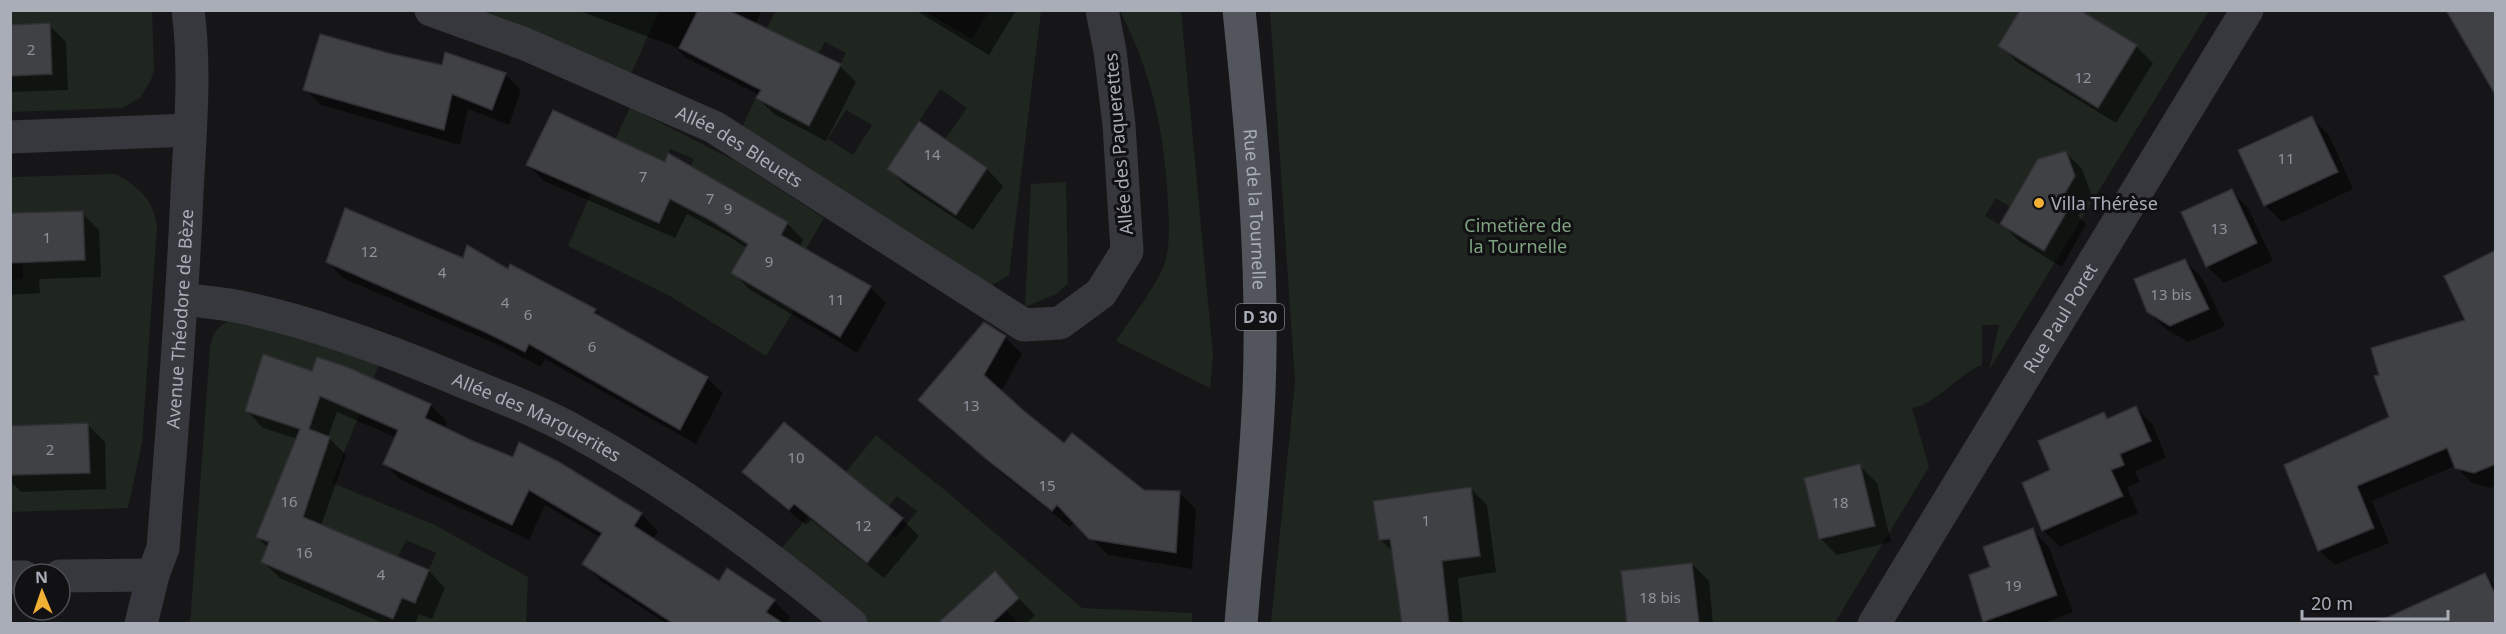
<svg xmlns="http://www.w3.org/2000/svg" width="2506" height="634" viewBox="0 0 2506 634" font-family="'Noto Sans',sans-serif">
  <style>
    .green { fill: #1e261f; fill-rule: evenodd }
    .shadow { fill: #0007 }
    .building { fill: #404145; stroke: #303034; stroke-width: 1.5 }
    .lines { fill: none; stroke-linecap: round; stroke-linejoin: round }
    .minor { stroke: #37383d; stroke-width: 33 }
    .major { stroke: #53555c; stroke-width: 33 }
    .poi-dot { fill: #f2b134; stroke: #111113; stroke-width: 2 }
    .labels { text-anchor: middle; dominant-baseline: central; stroke-width: 6; stroke-linejoin: round; paint-order: stroke }
    .number-label { font-size: 15px; fill: #8e929b }
    .shield { fill: #111113; stroke: #7b7e86; stroke-width: 1.5 }
    .shield-label { font-size: 16px; font-weight: bold; fill: #a8adb8 }
    .street-label { font-size: 18px; fill: #a8adb8; stroke: #111113 }
    .poi-label { font-size: 18px; fill: #a8adb8; stroke: #111113; text-anchor: start }
    .park-label { font-size: 18px; fill: #7fa381; stroke: #111113 }
  </style>
  <rect width="100%" height="100%" fill="#161618"/>
  <g class="green">
    <polygon points="602,10 609,13 611,11 659,11 631,74 465,11"/>
    <polygon points="11,11 152,11 154,70 151,80 140,98 122,108 11,112 10,76 52,74 50,23 11,25"/>
    <path d="M776 11H924L972 39 989 11 995 13 997 11H1041L1009 275 984 290 741 129 756 98 831 84 846 53 825 42 818 54 766 29ZM940 89 967 108 945 139 987 168 956 214 888 169ZM846 110 872 125 853 155 828 139Z"/>
    <path d="M1120 11H1181L1213 355 1210 388 1116 341C1130 320 1160 282 1166 259 1170 242 1169 221 1168 204 1165 135 1152 72 1120 11Z"/>
    <path d="M1270 11H2209L1989 370 1999 325H1982V365C1956 375 1939 403 1912 408L1929 467 1834 624 1699 623 1692 563 1621 571 1627 623H1449L1448 614 1384 624 1271 623 1295 382ZM2066 151 2075 176 2061 200 2070 207 2044 251 1985 216 1996 198 2010 207 2038 159ZM1860 464 1875 526 1819 539ZM1471 487 1480 556 1394 568 1390 539 1379 540 1374 500Z"/>
    <path d="M630 107 739 163 824 218 806 249 782 234 788 222 760 206 748 243 732 273 794 310 766 356 670 296 568 246 591 193 659 222 675 190 680 192 694 159 670 149 665 162 615 140ZM710 177 746 197 728 230Z"/>
    <path d="M115 174C136 184 154 200 157 226L142 443 128 508 11 512 10 475 90 472 88 423 11 426V280L23 279V262L85 260 11 213V177Z"/>
    <polygon points="1066,182 1068,283 1056,294 1025,307 1031,184"/>
    <path d="M232 319 380 362 332 483 433 524 528 577 526 623 190 624 210 347C213 332 218 326 232 319ZM263 354 312 371 318 357 321 393 308 432 245 411ZM277 487 303 517 398 557 406 540 436 553 415 603 402 598 393 619 261 562 269 542 256 537Z"/>
    <polygon points="876,435 952,496 1082,608 1192,613 1192,623 1018,623 1006,610 1019,597 995,571 953,609 964,620 960,623 869,623 780,550 809,516 866,562 891,534 896,538 917,511 897,496 889,506 846,472"/>
  </g>
  <g class="shadow">
    <polygon points="577,10 758,10 761,13 755,25 840,66 856,82 826,141 774,114 758,98 759,95 686,58 675,47"/>
    <polygon points="915,10 1016,10 989,55"/>
    <polygon points="49,25 66,42 68,90 10,92 10,26"/>
    <polygon points="2000,45 2136,46 2153,63 2116,123 2017,62"/>
    <polygon points="387,55 444,67 505,74 521,90 509,125 468,109 460,145 321,105 305,89"/>
    <polygon points="2312,118 2329,135 2353,189 2282,222 2265,205"/>
    <polygon points="920,123 987,169 1003,186 973,230 906,186 889,169"/>
    <polygon points="2065,152 2082,169 2091,194 2078,216 2086,224 2062,267 2019,241 2002,224"/>
    <polygon points="528,165 787,223 803,240 800,247 870,287 886,303 857,353 749,289 733,272 747,248 728,236 687,214 675,238 544,181"/>
    <polygon points="2231,191 2248,208 2273,261 2224,283 2207,266"/>
    <polygon points="82,213 99,230 101,277 39,279 40,293 10,295 10,215"/>
    <polygon points="2185,261 2202,278 2225,326 2188,342 2166,329 2148,312"/>
    <polygon points="2496,261 2496,486 2490,488 2472,483 2455,466 2372,501 2389,543 2335,565 2319,550 2390,418 2467,321"/>
    <polygon points="328,262 508,271 595,310 605,321 707,378 723,393 696,444 545,359 541,367 503,347 343,278"/>
    <polygon points="1005,337 1022,354 1001,392 1064,445 1144,491 1179,493 1196,509 1192,569 1108,555 1075,521 1070,527 1005,476 920,400"/>
    <polygon points="347,369 431,405 447,422 444,429 514,459 559,463 641,514 658,531 652,540 719,583 774,601 790,617 786,624 667,624 601,581 584,564 601,538 545,505 529,540 401,480 385,464 397,438 337,412 328,437 346,455 321,526 429,571 445,588 432,619 419,614 415,624 385,624 280,578 263,562 268,548 257,537 298,439 263,428 247,411 312,373"/>
    <polygon points="2136,408 2153,425 2166,458 2135,471 2140,482 2127,487 2138,513 2060,547 2043,530 2052,471 2103,414 2109,420"/>
    <polygon points="784,424 902,519 919,536 884,578 811,520 806,525 761,489 744,472"/>
    <polygon points="88,425 105,442 106,489 21,492 10,481 10,428"/>
    <polygon points="1860,466 1877,483 1891,542 1837,555 1820,538"/>
    <polygon points="1470,488 1487,505 1496,572 1458,578 1463,624 1394,624 1403,622 1393,552 1380,539"/>
    <polygon points="2032,530 2049,547 2073,612 2042,624 1986,624 1984,621 1992,568"/>
    <polygon points="1692,564 1709,581 1713,624 1628,624"/>
    <polygon points="2485,575 2496,586 2496,624"/>
    <polygon points="1011,590 1035,615 1026,624 962,624"/>
  </g>
  <g class="building">
    <polygon points="698,10 728,10 841,64 809,126 756,98 761,90 679,48"/>
    <polygon points="2020,10 2080,10 2137,45 2098,108 1998,46"/>
    <polygon points="2446,10 2496,10 2496,96"/>
    <polygon points="50,23 52,74 10,76 10,25"/>
    <polygon points="320,34 388,53 442,65 445,52 506,73 492,110 452,94 444,130 303,90"/>
    <polygon points="553,110 665,162 668,153 788,222 781,235 871,286 840,337 731,273 748,244 710,220 670,199 659,223 526,165"/>
    <polygon points="2312,116 2338,172 2264,206 2238,150"/>
    <polygon points="919,121 987,168 956,215 887,169"/>
    <polygon points="2066,151 2075,176 2061,200 2070,206 2044,251 2000,224 2038,159"/>
    <polygon points="2232,189 2257,243 2206,267 2181,212"/>
    <polygon points="345,208 463,258 467,245 508,269 510,264 596,309 594,313 708,377 680,430 529,344 525,352 485,332 326,262"/>
    <polygon points="83,211 85,260 10,263 10,213"/>
    <polygon points="2496,250 2496,464 2474,473 2455,468 2447,448 2357,486 2374,528 2318,551 2284,465 2389,417 2374,376 2379,375 2371,348 2465,320 2444,276"/>
    <polygon points="2185,259 2209,309 2170,326 2147,312 2134,279"/>
    <polygon points="984,322 1006,336 984,375 1024,411 1064,443 1072,433 1144,490 1180,491 1176,553 1089,539 1057,505 1052,511 985,458 918,400"/>
    <polygon points="263,354 312,371 317,357 347,367 431,404 425,418 473,441 513,457 519,442 559,462 642,513 634,526 719,581 727,568 775,600 766,612 784,624 674,624 582,564 602,533 529,490 512,525 383,464 398,430 320,396 309,429 330,437 303,517 429,570 415,603 402,598 393,619 261,562 269,542 256,537 300,429 245,411"/>
    <polygon points="2136,406 2151,441 2120,454 2124,465 2111,470 2123,496 2042,531 2022,483 2050,470 2038,441 2104,412 2107,419"/>
    <polygon points="784,422 903,518 867,563 794,504 789,510 742,472"/>
    <polygon points="88,423 90,473 10,475 10,426"/>
    <polygon points="1860,464 1875,526 1819,539 1804,478"/>
    <polygon points="1471,487 1480,556 1442,561 1449,624 1402,624 1390,539 1379,540 1373,501"/>
    <polygon points="2033,528 2057,595 1983,622 1969,575 1990,567 1983,547"/>
    <polygon points="1692,563 1699,624 1627,624 1621,571"/>
    <polygon points="995,571 1019,598 991,624 937,624"/>
    <polygon points="2485,573 2496,596 2496,624 2373,624"/>
  </g>
  <g class="lines">
    <g class="minor">
      <path id="s1" d="M431 10 525 44 714 127 1024 325 1060 323 1101 293 1127 251 1119 125 1110 51 1102 10"/>
      <polyline points="10,137 190,130"/>
      <path id="s2" d="M182 299C203 302 225 303 245 308 314 323 382 348 447 375 492 394 538 410 580 434 677 487 766 553 851 624"/>
      <polyline points="60,576 153,575"/>
      <polyline points="10,577 24,577"/>
      <path id="s3" d="M141 624 153 575 163 548C172 430 182 312 187 193 190 133 196 70 188 10"/>
      <path id="s4" d="M1874 624 2247 10"/>
    </g>
    <path class="major" id="s5" d="M1239 10C1252 137 1264 265 1259 392 1256 469 1247 547 1241 624"/>
  </g>
  <circle class="poi-dot" cx="2039" cy="203" r="6"/>
  <g class="labels">
    <g class="number-label">
      <text x="31" y="49">2</text>
      <text x="2083" y="77">12</text>
      <text x="932" y="154">14</text>
      <text x="2286" y="158">11</text>
      <text x="643" y="176">7</text>
      <text x="710" y="198">7</text>
      <text x="728" y="208">9</text>
      <text x="2219" y="228">13</text>
      <text x="47" y="237">1</text>
      <text x="369" y="251">12</text>
      <text x="769" y="261">9</text>
      <text x="442" y="272">4</text>
      <text x="2171" y="294">13 bis</text>
      <text x="836" y="299">11</text>
      <text x="505" y="302">4</text>
      <text x="528" y="314">6</text>
      <text x="592" y="346">6</text>
      <text x="971" y="405">13</text>
      <text x="50" y="449">2</text>
      <text x="796" y="457">10</text>
      <text x="1047" y="485">15</text>
      <text x="289" y="501">16</text>
      <text x="1840" y="502">18</text>
      <text x="1426" y="520">1</text>
      <text x="863" y="525">12</text>
      <text x="304" y="552">16</text>
      <text x="381" y="574">4</text>
      <text x="2013" y="585">19</text>
      <text x="1660" y="597">18 bis</text>
    </g>
    <rect class="shield" x="1236" y="304" width="48" height="26" rx="4.5"/>
    <g class="shield-label">
      <text x="1260" y="317">D 30</text>
    </g>
    <g class="street-label">
      <text transform="translate(1118 144) rotate(-95)">Allée des Paquerettes</text>
      <text stroke="none"><textPath href="#s1" startOffset="338">Allée des Bleuets</textPath></text>
      <text stroke="none"><textPath href="#s5" startOffset="200">Rue de la Tournelle</textPath></text>
      <text stroke="none"><textPath href="#s4" startOffset="358">Rue Paul Poret</textPath></text>
      <text stroke="none"><textPath href="#s3" startOffset="309">Avenue Théodore de Bèze</textPath></text>
      <text stroke="none"><textPath href="#s2" startOffset="376">Allée des Marguerites</textPath></text>
    </g>
    <g class="poi-label">
      <text x="2051" y="203">Villa Thérèse</text>
    </g>
    <g class="park-label">
      <text x="1518" y="225">Cimetière de<tspan x="1518" dy="21">la Tournelle</tspan></text>
    </g>
  </g>
  <rect width="2506" height="634" fill="none" stroke="#a8adb8" stroke-width="24"/>
  <g transform="translate(42 592) rotate(358)"><circle r="28" fill="#111113" stroke="#4d4f55" stroke-width="1.5"/>
  <path d="M0-4.5L10 22L0 15L-10 22Z" fill="#f2b134"/>
  <text y="-9" font-size="16" font-weight="bold" text-anchor="middle" fill="#a8adb8">N</text>
  </g>
  <path d="M2302 610v9h146v-9" fill="none" stroke="#a8adb8" stroke-width="3"/>
  <text x="2311" y="610" font-size="18" fill="#a8adb8" stroke="#111113" stroke-width="4.5" paint-order="stroke">20 m</text>
</svg>
